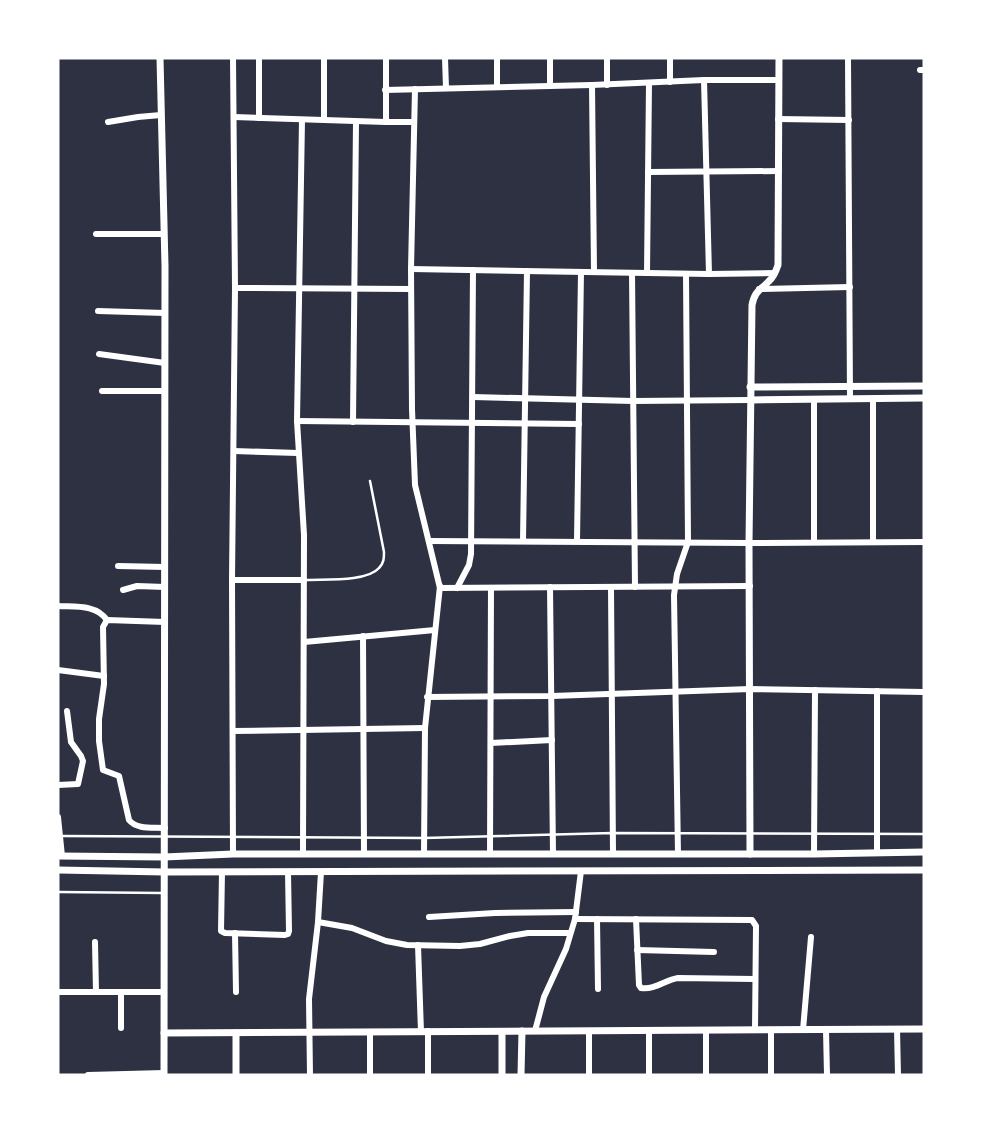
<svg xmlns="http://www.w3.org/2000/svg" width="982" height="1133" viewBox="0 0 982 1133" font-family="'Open Sans',sans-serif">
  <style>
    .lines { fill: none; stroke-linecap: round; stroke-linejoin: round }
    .service { stroke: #fff; stroke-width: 2.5 }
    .minor { stroke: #fff; stroke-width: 6 }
    .tertiary { stroke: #fff; stroke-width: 7 }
  </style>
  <rect width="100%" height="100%" fill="#2d3142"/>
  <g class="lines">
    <g class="service">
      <path d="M307 580C325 579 367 582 379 568 384 563 384 558 384 552L370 481"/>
      <polyline points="61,836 424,838 612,833 924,834"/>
      <polyline points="58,892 162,893"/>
    </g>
    <g class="minor">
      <polyline points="233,58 235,288 232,580 233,854"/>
      <polyline points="259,58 259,118"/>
      <polyline points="324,58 324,120"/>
      <polyline points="445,58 446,88"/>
      <polyline points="497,58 497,87"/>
      <polyline points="848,58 850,399"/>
      <polyline points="920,70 924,70"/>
      <polyline points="704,80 709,274"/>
      <polyline points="670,82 670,58"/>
      <polyline points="592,85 594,272"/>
      <polyline points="607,85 607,58"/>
      <polyline points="550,86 550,58"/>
      <polyline points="415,89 411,269 412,409 415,485 440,588 750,586"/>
      <polyline points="385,90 592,85 704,80 778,80"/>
      <polyline points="234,117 386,122 414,122"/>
      <polyline points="778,119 849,120"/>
      <polyline points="302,120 297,421 304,535 303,854"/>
      <polyline points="108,122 138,117 161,115"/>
      <polyline points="386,122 386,58"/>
      <polyline points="648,172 779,171"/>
      <polyline points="96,234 164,234"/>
      <polyline points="411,269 709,274 775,273"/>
      <polyline points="632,273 635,587"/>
      <polyline points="647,273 649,83"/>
      <polyline points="235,288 411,289"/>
      <polyline points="759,289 850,287"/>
      <polyline points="98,311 165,313"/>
      <polyline points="99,354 165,363"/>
      <polyline points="102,391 165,391"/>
      <polyline points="473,397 633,401 750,400"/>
      <polyline points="297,421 579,424"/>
      <polyline points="353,422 356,122"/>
      <polyline points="234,451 298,453"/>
      <polyline points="429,541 749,543 924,542"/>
      <polyline points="523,541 527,271"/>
      <polyline points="577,541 581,272"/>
      <polyline points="814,542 814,399"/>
      <polyline points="873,542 873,399"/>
      <polyline points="118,566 165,567"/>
      <polyline points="232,580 304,580"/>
      <polyline points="550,587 553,854"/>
      <polyline points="611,587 613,854"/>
      <polyline points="457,588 469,565 471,554 473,270"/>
      <polyline points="123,590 137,586 165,587"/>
      <path d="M58 606C75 607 96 604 107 620"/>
      <polyline points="363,636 364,854"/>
      <polyline points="304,642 435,630"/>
      <polyline points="58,670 104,676"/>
      <polyline points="427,697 552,696 750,689 924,692"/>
      <polyline points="233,731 425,728"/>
      <polyline points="491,743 552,740"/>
      <polyline points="58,785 78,784 83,761 81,756 71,742 67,711"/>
      <polyline points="58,817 62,856"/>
      <path d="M165 828C153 827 137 830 129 820L119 776 103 770 99 741V719L104 684 103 627 107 620 165 622"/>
      <polyline points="877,852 877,691"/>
      <polyline points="424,854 425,728 440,586"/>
      <polyline points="490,854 491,588"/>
      <polyline points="678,854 674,595 677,574 688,542 686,274"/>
      <polyline points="814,854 815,690"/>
      <polyline points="222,872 221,931 225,933 285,935 288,934 289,931 288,872"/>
      <polyline points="429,917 495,913 576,912"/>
      <polyline points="575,919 752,920 756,926 755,1030"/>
      <polyline points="597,919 598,989"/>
      <path d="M636 919 639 985 641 988C655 990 665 980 678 978L755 979"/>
      <polyline points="318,922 352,928 386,941 407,945 460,946 480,944 510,936 528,933 570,933"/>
      <polyline points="235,933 236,992"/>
      <polyline points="95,942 96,992"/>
      <polyline points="418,945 421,1032"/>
      <polyline points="637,950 714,952"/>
      <polyline points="58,992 164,992"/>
      <polyline points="121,1028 121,992"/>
      <polyline points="897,1029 898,1075"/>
      <polyline points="649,1030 649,1075"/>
      <polyline points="706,1030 706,1075"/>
      <polyline points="771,1030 771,1075"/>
      <polyline points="803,1030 811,937"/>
      <polyline points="826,1030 827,1075"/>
      <polyline points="428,1031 428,1075"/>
      <polyline points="535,1031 544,997 566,949 575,919 581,871"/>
      <polyline points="589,1031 589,1075"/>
      <polyline points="370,1032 370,1075"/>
      <polyline points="88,1075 164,1073"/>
      <polyline points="310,1075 309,999 318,922 321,872"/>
    </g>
    <g class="tertiary">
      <polyline points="160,58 165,266 164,1075"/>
      <polyline points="750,387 924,386"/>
      <polyline points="750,400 924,398"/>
      <path d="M750 854 749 543 752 305C755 290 760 291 769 281 774 277 776 271 778 265L779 58"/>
      <polyline points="58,856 164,857 233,854 814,854 924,852"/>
      <polyline points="58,870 165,872 924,870"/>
      <polyline points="502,1032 502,1075"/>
      <polyline points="164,1033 924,1029"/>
      <polyline points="236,1075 236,1033"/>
      <polyline points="521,1075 522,1031"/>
    </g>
  </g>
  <rect width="982" height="1133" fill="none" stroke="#ffffff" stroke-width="119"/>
</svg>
